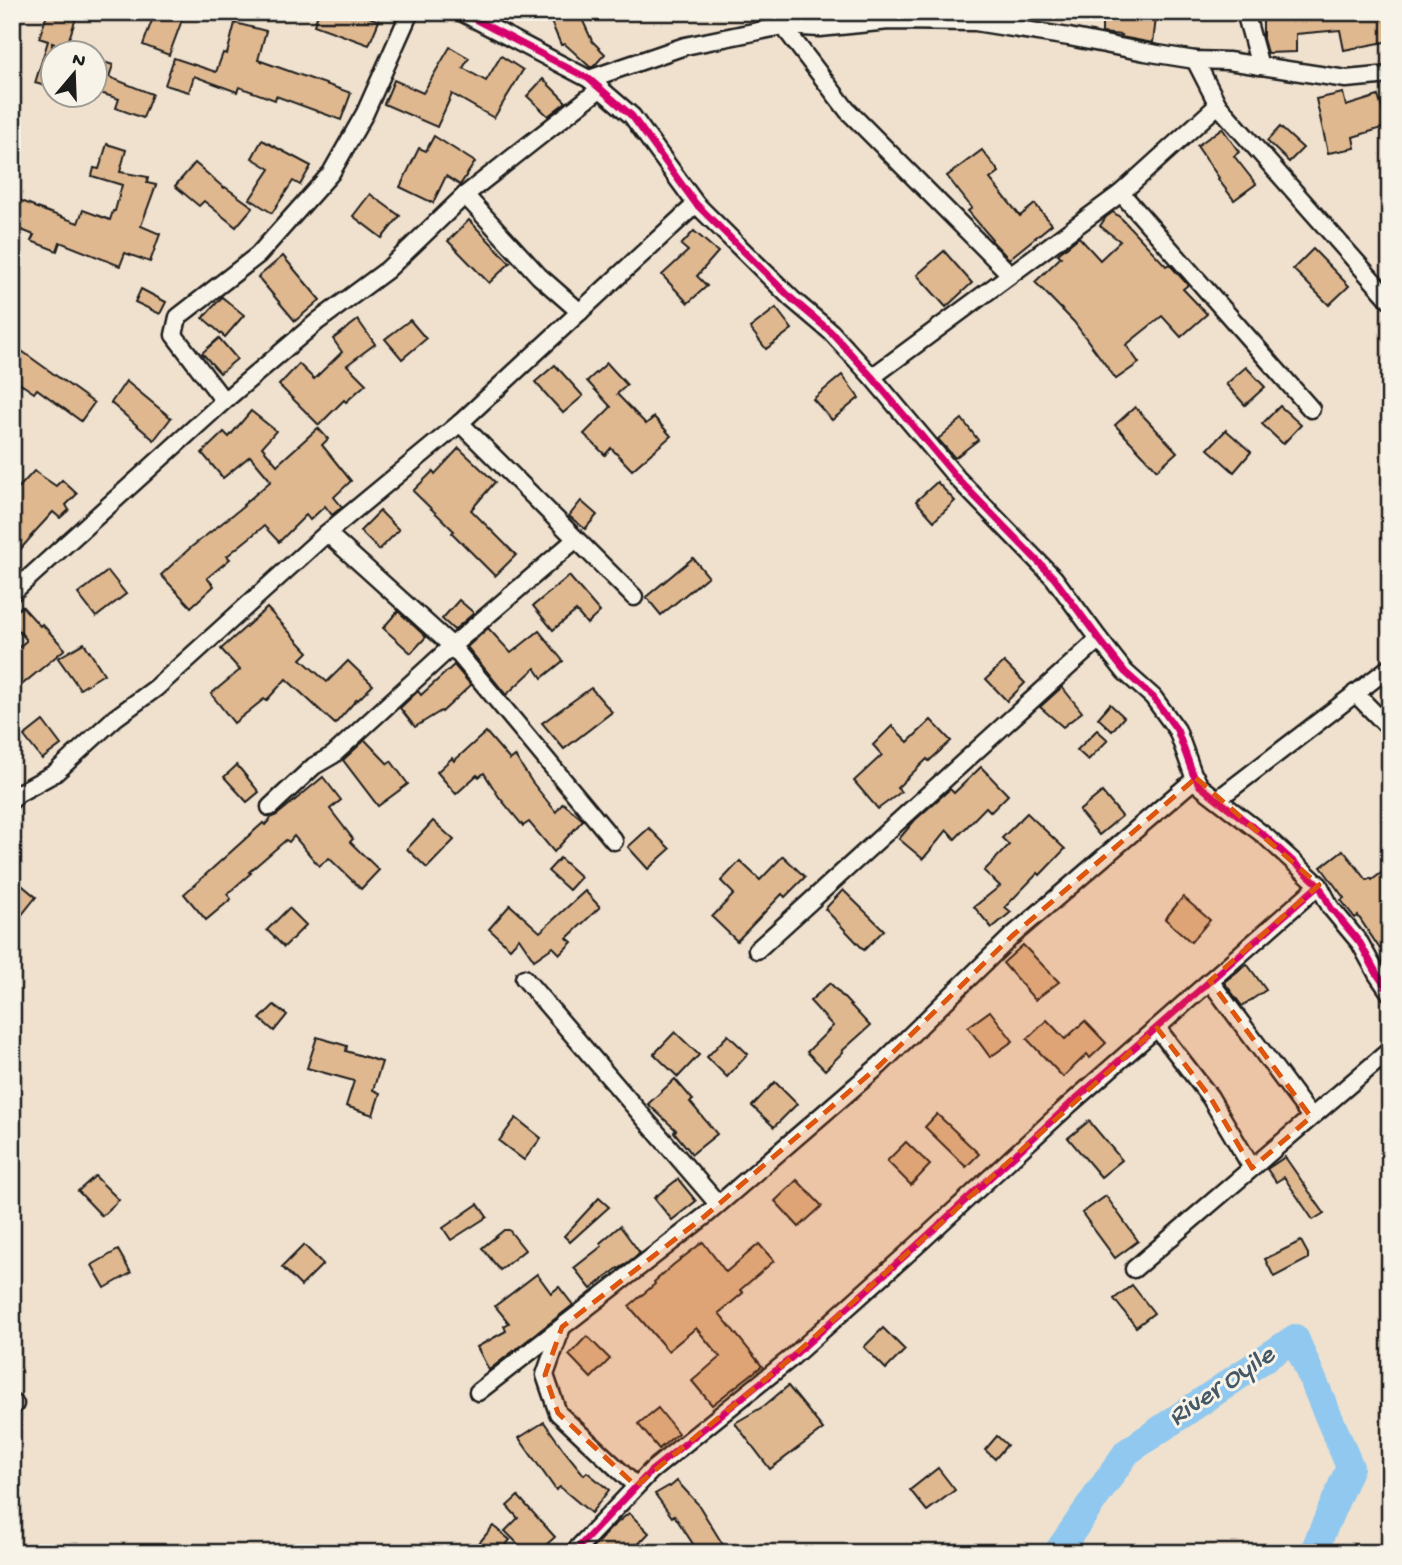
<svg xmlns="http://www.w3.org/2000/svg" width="1402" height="1565" viewBox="0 0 1402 1565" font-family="'Gochi Hand',sans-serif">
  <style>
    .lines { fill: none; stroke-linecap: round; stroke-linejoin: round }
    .river { stroke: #90c8ef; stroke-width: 28 }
    .building { fill: #dfb890; stroke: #1c1c1c; stroke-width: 2 }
    .minor-casing { stroke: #1c1c1c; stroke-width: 21 }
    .minor { stroke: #f7f3e8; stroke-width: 16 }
    .cycleway-casing { stroke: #f7f3e8; stroke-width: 11 }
    .cycleway { stroke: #d6006c; stroke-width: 7 }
    .marked { fill: #de560d; fill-opacity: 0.2; stroke: #de560d; stroke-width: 5; stroke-dasharray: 14 9; stroke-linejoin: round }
    .labels { text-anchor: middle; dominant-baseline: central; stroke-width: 6; stroke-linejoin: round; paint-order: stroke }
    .water-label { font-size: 28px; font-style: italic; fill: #455866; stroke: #f7f3e8 }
  </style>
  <rect width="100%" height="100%" fill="#f0e1ce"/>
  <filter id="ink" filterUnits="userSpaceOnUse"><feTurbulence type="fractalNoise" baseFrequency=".0143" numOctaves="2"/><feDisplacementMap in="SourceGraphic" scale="14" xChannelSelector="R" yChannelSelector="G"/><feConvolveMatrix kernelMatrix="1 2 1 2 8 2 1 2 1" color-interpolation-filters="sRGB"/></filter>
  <g filter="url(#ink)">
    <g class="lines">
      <polyline class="river" points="1057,1553 1127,1452 1295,1338 1350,1467 1313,1553"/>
    </g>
    <g class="building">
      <polygon points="48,12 78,12 66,48 52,43 52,88 35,83 48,41 39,38"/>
      <polygon points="155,12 185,12 169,55 143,45"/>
      <polygon points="319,12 357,12 379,21 369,45 314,25"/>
      <polygon points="560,12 579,12 592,41 605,54 593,67 590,67 565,44 561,45 549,17"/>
      <polygon points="1263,12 1390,12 1390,41 1344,50 1340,30 1296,34 1296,52 1267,53 1263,39"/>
      <polygon points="1125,13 1156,18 1153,43 1121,37 1122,35 1102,33 1102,17 1124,18"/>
      <polygon points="235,23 266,31 258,60 351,93 341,120 276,96 275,100 239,87 237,92 194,76 189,92 165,85 174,58 216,72 223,53 227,54"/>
      <polygon points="450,47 469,58 463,68 486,81 501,56 523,70 494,118 452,94 437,127 384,104 394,80 423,93"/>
      <polygon points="94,59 113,65 109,77 152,94 143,118 116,108 119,99 94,91"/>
      <polygon points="543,79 566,102 548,116 527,96"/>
      <polygon points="1343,93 1346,106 1378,96 1388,126 1353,137 1355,148 1328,153 1316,99"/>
      <polygon points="1280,127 1303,148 1289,162 1267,141"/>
      <polygon points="1222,128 1239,152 1234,156 1256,184 1234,200 1218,179 1219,178 1197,146"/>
      <polygon points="434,136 475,162 460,185 446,176 433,203 400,187 419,148 426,151"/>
      <polygon points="262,140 311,166 300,185 293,181 272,213 250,199 270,169 252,158"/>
      <polygon points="107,144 126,150 120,172 148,177 147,183 156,185 141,226 160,234 150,262 125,253 120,266 60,242 57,251 31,241 34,235 12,226 12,197 34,206 34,207 78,223 83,210 110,220 113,211 115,211 122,185 92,176 94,168 99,169"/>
      <polygon points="982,150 999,172 990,179 1020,216 1035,204 1052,224 1009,259 991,240 992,239 968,211 972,208 947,176"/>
      <polygon points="195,163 224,188 225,187 253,207 236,227 204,201 199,206 175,186"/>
      <polygon points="370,194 400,216 382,238 353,216"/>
      <polygon points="1113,212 1122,219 1166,266 1169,264 1188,285 1183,289 1207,314 1181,337 1162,316 1126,345 1139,363 1116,379 1074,322 1035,282 1061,257 1058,254 1079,237 1100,260 1120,241 1100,226 1106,217"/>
      <polygon points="469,220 510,263 489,283 448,241"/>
      <polygon points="694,231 718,252 697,276 707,286 688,303 662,275 688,251 681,245"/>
      <polygon points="1313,249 1349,286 1329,305 1293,269"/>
      <polygon points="944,251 972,283 946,307 917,275"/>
      <polygon points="283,256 320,300 295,321 258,277"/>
      <polygon points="141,289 166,302 160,314 135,302"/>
      <polygon points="222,297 244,315 225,337 203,318"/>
      <polygon points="776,308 792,329 766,349 750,328"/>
      <polygon points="358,320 375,344 347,365 366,384 346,402 344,400 319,425 279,385 299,364 314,379 342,352 333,339"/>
      <polygon points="410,320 426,339 402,359 385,339"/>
      <polygon points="219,338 237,359 220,373 202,353"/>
      <polygon points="19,349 94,403 81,421 37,389 34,393 12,378 12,358"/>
      <polygon points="607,363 627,385 617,394 646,424 654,417 671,436 632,470 611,448 605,455 584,434 611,407 587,381"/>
      <polygon points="555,365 583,396 563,413 535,382"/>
      <polygon points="1246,367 1265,387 1245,405 1226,384"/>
      <polygon points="842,375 859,398 832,420 813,399"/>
      <polygon points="126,381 171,418 154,440 111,403"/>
      <polygon points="1280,406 1301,425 1283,444 1262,424"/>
      <polygon points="1135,407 1177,452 1157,470 1115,425"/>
      <polygon points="251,411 276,431 262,447 277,465 318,428 328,439 322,445 351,481 334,497 342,507 332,515 325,506 310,520 306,515 279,542 264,526 227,556 230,559 207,578 214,586 191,607 161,575 190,548 244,506 243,505 271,481 250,456 223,478 202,453 224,432 229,437"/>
      <polygon points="962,419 978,440 955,458 938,439"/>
      <polygon points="1226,430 1251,452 1234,472 1208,449"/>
      <polygon points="459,448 495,482 471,510 516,555 495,576 452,533 454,531 413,491 433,471 435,474"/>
      <polygon points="34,471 56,486 62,480 77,494 66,505 69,510 60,518 53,512 31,536 32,536 12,559 12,495"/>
      <polygon points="937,482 955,501 934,521 916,501"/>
      <polygon points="581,501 597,515 585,529 569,516"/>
      <polygon points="380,511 399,530 379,550 360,531"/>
      <polygon points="693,558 708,576 661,615 646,597"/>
      <polygon points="108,571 126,594 96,617 78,594"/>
      <polygon points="569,576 600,612 587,624 576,611 553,630 533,606"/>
      <polygon points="459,600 474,613 454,630 442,619"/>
      <polygon points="22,606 40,626 42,624 65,649 12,693 12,653 26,641 26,639 12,623 12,615"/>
      <polygon points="267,608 308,652 301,659 327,682 348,661 373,685 358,700 357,699 335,724 286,679 266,701 264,699 234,723 211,694 240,670 221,649"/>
      <polygon points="398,611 426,637 411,653 383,628"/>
      <polygon points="488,628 511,653 539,631 563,661 542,678 535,668 506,695 467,647"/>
      <polygon points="84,643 104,674 80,689 58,658"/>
      <polygon points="1004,662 1025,683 1007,701 986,679"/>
      <polygon points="454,665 471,685 442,712 441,711 415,727 400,708 418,691 421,695"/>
      <polygon points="1062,687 1082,712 1063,727 1040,707"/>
      <polygon points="591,688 612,712 564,749 542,723"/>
      <polygon points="1110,704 1124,717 1112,731 1098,718"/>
      <polygon points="931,720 951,741 929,761 927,759 897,788 901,792 878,809 854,781 882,755 873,745 892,726 908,742"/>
      <polygon points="43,721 61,745 42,759 24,736"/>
      <polygon points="1097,730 1108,740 1088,760 1077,750"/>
      <polygon points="486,732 510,760 515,756 532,782 556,812 563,803 583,820 554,852 529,822 523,826 499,797 484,773 479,777 477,775 456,794 437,772 452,758 454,761"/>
      <polygon points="365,740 388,764 391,761 408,784 378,806 343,760"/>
      <polygon points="237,765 259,792 247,802 224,777"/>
      <polygon points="981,767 1008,795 991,812 986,807 955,839 947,830 923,859 899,839 915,820 950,789 954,793"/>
      <polygon points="323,777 341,800 330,809 353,839 350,842 379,870 361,889 329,858 319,866 294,836 289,842 286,840 249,872 251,873 227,894 231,899 206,920 184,894 263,823 265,825 272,817 277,815"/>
      <polygon points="1102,792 1122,816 1099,835 1079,811"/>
      <polygon points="1027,813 1065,849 1040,875 1038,873 1005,907 1011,912 992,928 974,907 1000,886 984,871 1009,845 1002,838"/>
      <polygon points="433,821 454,840 427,868 407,849"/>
      <polygon points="649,828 670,849 648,869 628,847"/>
      <polygon points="1343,850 1367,880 1371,878 1372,880 1390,866 1390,942 1380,949 1358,916 1355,918 1341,900 1344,898 1321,867"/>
      <polygon points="783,856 805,877 785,897 782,894 737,941 712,917 734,894 721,881 740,861 760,880"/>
      <polygon points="560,858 581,877 569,890 548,871"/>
      <polygon points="12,877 36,897 20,917 12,911"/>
      <polygon points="843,890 884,930 864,950 825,909"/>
      <polygon points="585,891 600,907 567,938 572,942 560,954 553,947 534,960 519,938 510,948 489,929 510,905 540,932"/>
      <polygon points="1183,897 1210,920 1191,942 1165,919"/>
      <polygon points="289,908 306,925 284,947 267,930"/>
      <polygon points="1023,945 1059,982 1035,1000 1003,963"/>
      <polygon points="1247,964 1266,990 1242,1006 1224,982"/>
      <polygon points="830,983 870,1026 842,1051 843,1052 825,1070 807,1052 833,1026 810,1001"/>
      <polygon points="274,1005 287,1015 274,1031 260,1019"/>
      <polygon points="990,1011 1013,1041 990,1057 968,1027"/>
      <polygon points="1047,1020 1065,1039 1085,1021 1106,1043 1090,1058 1087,1054 1063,1077 1027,1039"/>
      <polygon points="675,1032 699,1055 678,1077 654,1054"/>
      <polygon points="728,1035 748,1054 727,1077 707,1057"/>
      <polygon points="317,1037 347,1046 346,1051 382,1062 373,1090 380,1093 373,1115 346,1106 354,1081 307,1068"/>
      <polygon points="675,1079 693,1100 690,1102 717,1134 692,1154 674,1132 676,1130 648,1104"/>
      <polygon points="775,1082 797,1104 774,1127 752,1106"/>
      <polygon points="937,1114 979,1154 966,1167 925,1127"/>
      <polygon points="516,1118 541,1138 524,1160 499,1141"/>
      <polygon points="1089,1121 1122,1160 1101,1177 1068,1138"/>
      <polygon points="906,1142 930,1165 911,1185 887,1161"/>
      <polygon points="1285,1157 1324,1213 1313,1220 1284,1177 1276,1182 1267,1169"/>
      <polygon points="95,1176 119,1200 102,1216 78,1191"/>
      <polygon points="678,1179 696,1201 672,1220 654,1198"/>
      <polygon points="797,1180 822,1206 799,1227 775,1201"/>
      <polygon points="1106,1196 1138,1241 1115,1258 1082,1213"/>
      <polygon points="599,1198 609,1207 570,1242 564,1236"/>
      <polygon points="478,1204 487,1217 451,1240 443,1228"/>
      <polygon points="620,1226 640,1253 619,1269 618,1268 591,1289 574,1268 602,1246 600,1243"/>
      <polygon points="504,1230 509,1230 525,1250 500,1270 482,1248"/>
      <polygon points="1301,1241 1308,1254 1308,1259 1274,1277 1265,1259"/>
      <polygon points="703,1242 726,1272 759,1244 774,1261 740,1290 743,1293 719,1313 762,1366 712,1405 692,1381 720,1357 696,1328 668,1351 629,1306 655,1284 654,1282 673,1265"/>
      <polygon points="304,1245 323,1264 301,1286 282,1267"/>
      <polygon points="118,1250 131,1273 105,1288 92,1265"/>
      <polygon points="537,1274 551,1293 559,1287 573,1305 489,1370 477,1347 506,1331 504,1326 509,1323 495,1306"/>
      <polygon points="1132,1285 1154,1313 1136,1327 1114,1299"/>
      <polygon points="883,1328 905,1350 886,1369 864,1347"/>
      <polygon points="587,1336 610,1359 591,1378 569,1355"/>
      <polygon points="788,1386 823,1429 770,1469 735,1423 764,1406"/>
      <polygon points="658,1408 678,1433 659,1449 638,1424"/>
      <polygon points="544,1422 563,1449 584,1475 587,1472 609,1490 591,1513 560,1487 556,1490 519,1438"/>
      <polygon points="997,1436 1007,1445 995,1459 985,1450"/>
      <polygon points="938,1468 955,1490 927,1511 910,1490"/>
      <polygon points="677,1481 698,1504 728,1553 699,1553 674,1515 672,1517 655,1494 669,1486 670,1487"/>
      <polygon points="518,1496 555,1537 537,1553 527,1553 505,1531 518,1518 507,1506"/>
      <polygon points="629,1513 649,1533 630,1553 588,1553 611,1528"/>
      <polygon points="493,1526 510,1540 499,1553 471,1553"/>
    </g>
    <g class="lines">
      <g class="minor-casing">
        <g id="minor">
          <polyline points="461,12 589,79 632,116 696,204 792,299 831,332 872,377 957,478 1054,578 1099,639 1125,672 1153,697 1177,730 1193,774 1200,786 1265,836 1319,885 1331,908 1360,943 1377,974 1390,993"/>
          <polyline points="1245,12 1260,66"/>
          <polyline points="783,26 847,110 1010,274"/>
          <polyline points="1195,60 1218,105 1390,300"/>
          <polyline points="589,79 685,46 783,26 820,28 889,21 975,22 1069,37 1145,52 1195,60 1228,61 1346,79 1390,75"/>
          <polyline points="1121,193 1311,409"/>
          <polyline points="465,195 539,276 580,312"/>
          <polyline points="872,377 1121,193 1218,105"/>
          <polyline points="224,401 174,335 178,317 258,255 331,173 365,113 410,12"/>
          <polyline points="460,423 634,597"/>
          <polyline points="327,533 452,646 614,841"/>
          <polyline points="12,593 224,401 318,321 387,270 465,195 601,88"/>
          <polyline points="1355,693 1390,729"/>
          <polyline points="1218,799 1390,667"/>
          <polyline points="12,800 17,794 55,773 115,718 156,688 327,533 460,423 696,204"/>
          <polyline points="270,807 314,766 333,755 452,646 575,540"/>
          <polyline points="757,950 1099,639"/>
          <polyline points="524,978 718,1204"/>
          <polyline points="1210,981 1311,1117"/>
          <polyline points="1157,1028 1210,1097 1252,1168"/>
          <polyline points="1134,1269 1390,1050"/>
          <polyline points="562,1327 545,1375 558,1413 636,1486"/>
          <polyline points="478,1392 705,1216 880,1065 1012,936 1196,778"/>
          <polyline points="12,1406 15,1404"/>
          <polyline points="573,1553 651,1471 790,1359 916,1246 1070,1104 1319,885"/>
        </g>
      </g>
      <use href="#minor" class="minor"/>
      <g class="cycleway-casing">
        <g id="cycleway">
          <polyline points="461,12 589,79 632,116 696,204 792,299 831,332 872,377 957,478 1054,578 1099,639 1125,672 1153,697 1177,730 1193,774 1200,786 1265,836 1319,885 1331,908 1360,943 1377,974 1390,993"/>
          <polyline points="573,1553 651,1471 790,1359 916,1246 1070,1104 1319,885"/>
        </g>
      </g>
      <use href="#cycleway" class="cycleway"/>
    </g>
  </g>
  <path class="marked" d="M1196 778 1319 885 1210 981 1311 1117 1252 1168 1210 1097 1157 1028 790 1359 636 1486 558 1413 545 1375 562 1327 705 1216 880 1065 1012 936Z"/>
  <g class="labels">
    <g class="water-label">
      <text transform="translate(1222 1387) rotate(-34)">River Oyile</text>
    </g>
  </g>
  <rect width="1402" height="1565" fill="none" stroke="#f7f3e8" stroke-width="42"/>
  <rect x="21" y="21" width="1360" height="1523" fill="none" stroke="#1c1c1c" stroke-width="2.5" filter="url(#ink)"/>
  <g transform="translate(74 74) rotate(19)"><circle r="33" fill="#f7f3e8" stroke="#9f9d96" stroke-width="2"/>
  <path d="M0-5L12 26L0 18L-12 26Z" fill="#1c1c1c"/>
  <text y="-10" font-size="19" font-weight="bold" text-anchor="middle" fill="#1c1c1c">N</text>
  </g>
</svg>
